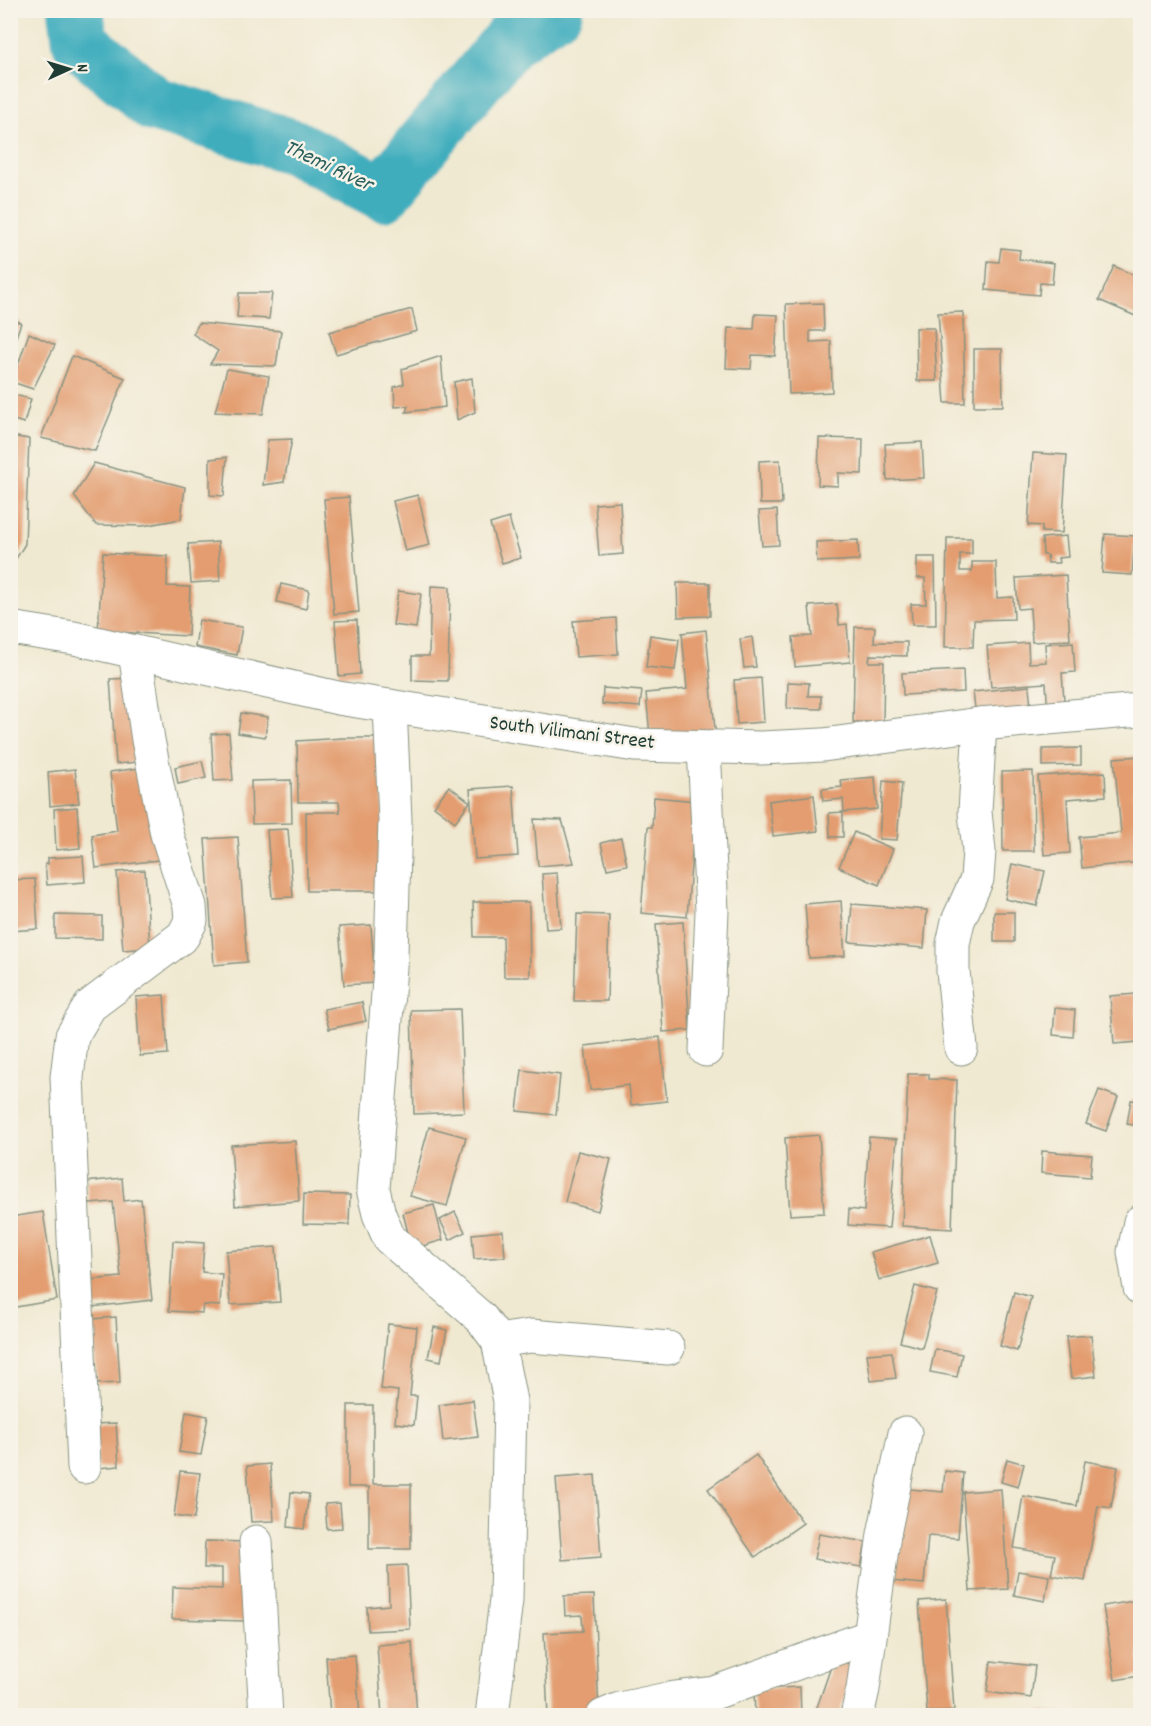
<svg xmlns="http://www.w3.org/2000/svg" width="1151" height="1726" viewBox="0 0 1151 1726" font-family="Dekko,sans-serif">
  <style>
    .lines { fill: none; stroke-linecap: round; stroke-linejoin: round }
    .river { stroke: #3fadbd; stroke-width: 56 }
    .building { fill: #e39d6f }
    .street-casing { stroke: #889382; stroke-width: 35 }
    .street { stroke: #fff; stroke-width: 33 }
    .labels { text-anchor: middle; dominant-baseline: central; stroke-width: 5; stroke-linejoin: round; paint-order: stroke }
    .street-label { font-size: 21px; fill: #1f3d34; stroke: #f7f3e8 }
    .water-label { font-size: 22px; font-style: italic; fill: #295f5d; stroke: #f7f3e8 }
  </style>
  <rect width="100%" height="100%" fill="#f7f3e8"/>
  <filter id="ink" filterUnits="userSpaceOnUse"><feTurbulence type="fractalNoise" baseFrequency=".0167" numOctaves="2"/><feDisplacementMap in="SourceGraphic" scale="12" xChannelSelector="R" yChannelSelector="G"/><feConvolveMatrix kernelMatrix="1 2 1 2 8 2 1 2 1" color-interpolation-filters="sRGB"/></filter>
  <filter id="wash" filterUnits="userSpaceOnUse"><feTurbulence type="fractalNoise" baseFrequency=".008" numOctaves="4" result="noise"/><feDisplacementMap in="SourceGraphic" scale="24" xChannelSelector="R" yChannelSelector="G"/><feGaussianBlur stdDeviation="1.35" result="paint"/><feColorMatrix in="noise" values="0 0 0 0 0 0 0 0 0 0 0 0 0 0 0 0 0 1.4 0 .05"/><feComposite in="paint" operator="in"/></filter>
  <g filter="url(#wash)">
    <rect width="100%" height="100%" fill="#f0e9d1"/>
    <g class="lines">
      <polyline class="river" points="76,10 80,42 154,104 294,147 383,193 511,39 555,10"/>
    </g>
    <g id="blocks">
      <g class="building">
        <polygon points="1001,248 1020,250 1019,259 1054,263 1052,284 1040,283 1039,295 986,290 988,261 999,262"/>
        <polygon points="1114,266 1140,278 1140,318 1099,300"/>
        <polygon points="239,293 272,293 269,319 237,317"/>
        <polygon points="823,303 824,331 810,331 810,342 831,341 832,392 789,394 786,304"/>
        <polygon points="412,309 417,331 336,354 329,332"/>
        <polygon points="963,312 965,403 945,403 938,313"/>
        <polygon points="755,314 778,315 775,356 752,355 751,369 726,368 728,328 754,329"/>
        <polygon points="10,318 21,323 11,351 10,351"/>
        <polygon points="199,323 281,331 276,366 210,364 218,351 193,334"/>
        <polygon points="916,328 934,328 937,381 917,381"/>
        <polygon points="29,333 55,345 33,389 12,382"/>
        <polygon points="974,349 1002,349 1003,406 974,406"/>
        <polygon points="72,356 125,378 95,451 41,438"/>
        <polygon points="441,356 445,407 406,412 408,406 395,407 394,387 404,384 402,369"/>
        <polygon points="227,369 269,376 263,414 215,412"/>
        <polygon points="472,378 475,412 457,420 454,382"/>
        <polygon points="10,394 31,399 24,423 10,419"/>
        <polygon points="10,436 29,439 25,544 14,562 10,549"/>
        <polygon points="819,438 863,439 862,474 838,473 838,486 818,485"/>
        <polygon points="292,439 284,482 263,485 268,440"/>
        <polygon points="922,442 924,478 887,480 885,444"/>
        <polygon points="1033,453 1067,455 1062,533 1042,532 1042,526 1028,525"/>
        <polygon points="227,457 224,496 210,495 210,459"/>
        <polygon points="780,460 782,504 760,504 759,461"/>
        <polygon points="94,463 185,487 181,519 143,526 96,525 74,496"/>
        <polygon points="418,495 430,545 405,551 393,501"/>
        <polygon points="349,497 359,612 334,614 324,499"/>
        <polygon points="620,502 623,554 599,556 595,504"/>
        <polygon points="777,510 779,545 762,546 759,511"/>
        <polygon points="509,518 521,558 502,563 490,524"/>
        <polygon points="1105,534 1135,536 1132,575 1102,573"/>
        <polygon points="1066,536 1068,557 1058,558 1059,563 1048,563 1047,555 1043,555 1042,538"/>
        <polygon points="947,538 972,538 972,554 960,554 960,571 972,571 972,562 996,562 997,598 1013,597 1014,619 974,620 973,647 945,647"/>
        <polygon points="858,540 859,560 817,562 816,542"/>
        <polygon points="218,542 220,581 191,583 188,544"/>
        <polygon points="103,553 168,556 167,586 190,587 188,636 98,631"/>
        <polygon points="917,557 935,557 936,625 912,625 911,604 926,604 925,578 917,578"/>
        <polygon points="1066,575 1070,640 1032,642 1030,608 1018,609 1016,578"/>
        <polygon points="677,583 710,583 710,616 678,617"/>
        <polygon points="281,584 309,590 306,609 277,602"/>
        <polygon points="431,586 450,587 448,681 412,680 412,656 429,656"/>
        <polygon points="398,591 421,594 416,628 393,625"/>
        <polygon points="837,604 839,625 847,624 850,662 795,667 793,637 812,636 809,606"/>
        <polygon points="616,618 618,654 576,657 573,621"/>
        <polygon points="199,620 242,627 237,655 195,647"/>
        <polygon points="357,620 360,674 339,676 335,621"/>
        <polygon points="855,627 875,627 874,642 907,642 907,656 870,655 869,662 884,662 883,722 853,722"/>
        <polygon points="706,630 715,730 650,736 646,693 687,689 682,633"/>
        <polygon points="650,635 679,639 675,670 646,667"/>
        <polygon points="752,637 756,667 744,668 740,639"/>
        <polygon points="1073,642 1075,672 1062,673 1065,713 1048,714 1046,683 991,687 987,646 1028,643 1029,663 1046,662 1045,644"/>
        <polygon points="963,670 964,692 903,695 902,673"/>
        <polygon points="133,678 139,762 116,764 110,679"/>
        <polygon points="761,678 764,722 737,724 734,680"/>
        <polygon points="788,682 809,683 808,696 821,696 821,709 787,708"/>
        <polygon points="1029,686 1031,709 976,716 973,692"/>
        <polygon points="603,688 642,691 640,707 602,704"/>
        <polygon points="241,713 268,717 265,737 238,733"/>
        <polygon points="229,733 233,780 214,781 211,734"/>
        <polygon points="343,738 382,738 384,891 307,891 306,812 340,812 339,802 298,802 297,741"/>
        <polygon points="1081,748 1081,765 1043,766 1043,749"/>
        <polygon points="1140,756 1140,862 1082,868 1079,837 1121,833 1114,758"/>
        <polygon points="202,761 206,778 178,784 175,767"/>
        <polygon points="147,767 158,860 96,868 92,835 117,831 110,772"/>
        <polygon points="75,769 79,803 50,806 48,772"/>
        <polygon points="1033,771 1034,851 1003,851 1002,772"/>
        <polygon points="1105,772 1106,796 1067,799 1070,853 1044,855 1038,776"/>
        <polygon points="875,777 877,809 844,812 843,799 823,801 822,789 842,787 841,780"/>
        <polygon points="291,780 292,823 252,824 251,781"/>
        <polygon points="883,781 902,783 897,840 879,839"/>
        <polygon points="449,786 470,802 455,822 434,806"/>
        <polygon points="513,786 518,856 475,859 470,789"/>
        <polygon points="814,795 818,831 773,836 769,801"/>
        <polygon points="654,797 696,801 687,917 641,913 648,827 652,827"/>
        <polygon points="77,807 80,848 56,850 54,809"/>
        <polygon points="843,812 843,837 830,837 829,813"/>
        <polygon points="534,819 562,820 574,863 538,866"/>
        <polygon points="288,829 293,897 272,898 267,830"/>
        <polygon points="854,832 893,849 879,885 839,867"/>
        <polygon points="238,837 247,962 214,965 205,839"/>
        <polygon points="621,838 627,865 607,869 601,843"/>
        <polygon points="83,856 85,882 47,885 45,864 48,864 48,858"/>
        <polygon points="1012,864 1045,871 1037,906 1005,899"/>
        <polygon points="145,870 150,948 123,950 117,872"/>
        <polygon points="557,873 561,928 546,929 542,874"/>
        <polygon points="35,879 38,929 10,931 10,880"/>
        <polygon points="841,901 845,956 809,958 805,904"/>
        <polygon points="473,902 529,902 530,977 504,977 503,937 474,937"/>
        <polygon points="852,904 927,910 924,948 849,942"/>
        <rect x="994" y="912" width="20" height="30"/>
        <polygon points="577,914 609,915 607,1001 574,1001"/>
        <polygon points="55,915 102,916 102,939 55,938"/>
        <polygon points="683,922 690,1030 663,1032 656,924"/>
        <polygon points="371,925 375,983 344,985 339,927"/>
        <polygon points="1136,994 1139,1042 1114,1044 1110,996"/>
        <polygon points="164,995 168,1054 140,1056 136,997"/>
        <polygon points="362,1002 366,1021 329,1029 324,1009"/>
        <polygon points="1055,1008 1075,1010 1073,1037 1053,1035"/>
        <polygon points="460,1009 464,1112 414,1114 411,1010"/>
        <polygon points="660,1037 667,1101 631,1105 629,1085 590,1090 585,1046"/>
        <polygon points="522,1070 560,1075 556,1115 517,1111"/>
        <polygon points="908,1074 929,1074 929,1079 957,1080 952,1229 902,1226"/>
        <polygon points="1099,1090 1118,1097 1106,1131 1086,1124"/>
        <polygon points="1131,1100 1140,1101 1140,1126 1127,1124"/>
        <polygon points="429,1127 466,1137 447,1206 410,1196"/>
        <polygon points="819,1135 824,1213 790,1215 785,1138"/>
        <polygon points="869,1137 897,1139 889,1228 848,1225 849,1209 864,1211"/>
        <polygon points="295,1141 299,1201 235,1206 231,1145"/>
        <polygon points="578,1151 611,1159 598,1211 565,1202"/>
        <polygon points="1042,1151 1092,1155 1090,1177 1041,1173"/>
        <polygon points="122,1178 124,1201 141,1199 152,1300 92,1307 89,1280 121,1277 113,1202 89,1204 86,1182"/>
        <polygon points="304,1194 350,1195 349,1225 303,1224"/>
        <polygon points="434,1205 443,1240 412,1249 403,1213"/>
        <polygon points="43,1212 57,1300 10,1308 10,1217"/>
        <polygon points="455,1212 465,1232 450,1240 440,1220"/>
        <polygon points="503,1231 505,1257 474,1259 472,1234"/>
        <polygon points="930,1235 938,1263 879,1280 871,1252"/>
        <polygon points="173,1241 204,1243 202,1272 222,1274 220,1306 203,1305 202,1313 169,1311"/>
        <polygon points="276,1247 280,1302 230,1305 226,1251"/>
        <polygon points="915,1286 937,1292 922,1348 900,1342"/>
        <polygon points="1014,1292 1031,1297 1017,1351 1000,1346"/>
        <polygon points="116,1317 120,1383 97,1384 92,1319"/>
        <polygon points="388,1324 417,1327 410,1396 417,1396 414,1425 395,1423 398,1391 381,1389"/>
        <polygon points="434,1327 447,1330 441,1361 428,1358"/>
        <polygon points="1091,1335 1096,1376 1071,1379 1066,1337"/>
        <polygon points="935,1349 962,1354 957,1377 930,1372"/>
        <polygon points="892,1352 896,1378 871,1381 867,1354"/>
        <polygon points="473,1400 478,1437 443,1441 439,1405"/>
        <polygon points="348,1405 373,1405 373,1484 411,1484 411,1549 369,1549 369,1487 348,1487"/>
        <polygon points="186,1412 208,1416 201,1455 179,1452"/>
        <polygon points="116,1423 119,1466 98,1468 95,1424"/>
        <polygon points="756,1455 803,1523 755,1557 708,1489"/>
        <polygon points="1007,1459 1024,1464 1018,1487 1001,1482"/>
        <polygon points="1085,1461 1118,1467 1111,1508 1098,1506 1085,1581 1051,1575 1055,1555 1014,1548 1023,1496 1077,1506"/>
        <polygon points="270,1464 274,1521 251,1522 247,1466"/>
        <polygon points="180,1471 200,1473 194,1519 174,1516"/>
        <polygon points="945,1471 963,1473 958,1538 928,1536 924,1584 891,1581 899,1488 943,1492"/>
        <polygon points="595,1475 601,1557 562,1560 556,1478"/>
        <polygon points="1001,1489 1008,1589 970,1591 963,1492"/>
        <polygon points="291,1492 309,1494 304,1529 288,1527"/>
        <polygon points="340,1503 342,1528 327,1529 325,1504"/>
        <polygon points="819,1534 866,1542 861,1567 814,1559"/>
        <polygon points="205,1541 248,1542 245,1621 172,1619 173,1587 222,1589 222,1568 204,1568"/>
        <polygon points="407,1565 410,1629 368,1631 367,1607 389,1605 388,1566"/>
        <polygon points="1018,1571 1049,1576 1045,1601 1014,1595"/>
        <polygon points="594,1595 599,1714 548,1716 544,1633 583,1631 582,1615 565,1616 564,1596"/>
        <polygon points="946,1599 954,1710 927,1712 919,1601"/>
        <polygon points="1140,1600 1140,1676 1115,1680 1103,1606"/>
        <polygon points="412,1642 417,1716 382,1716 377,1645"/>
        <polygon points="355,1655 360,1716 330,1716 326,1657"/>
        <polygon points="834,1658 857,1667 839,1716 814,1716"/>
        <polygon points="991,1661 1035,1666 1031,1698 987,1692"/>
        <polygon points="800,1687 801,1714 755,1716 754,1689"/>
        <polygon points="1038,1712 1079,1714 1078,1716 1038,1716"/>
      </g>
    </g>
  </g>
  <g filter="url(#ink)">
    <use href="#blocks" fill-opacity="0" stroke="#889382" stroke-width="1.5"/>
    <g class="lines">
      <g class="street-casing">
        <g id="street">
          <polyline points="10,628 74,638 338,698 635,745 761,748 823,745 980,724 1140,710"/>
          <polyline points="390,706 395,820 391,954 373,1189 379,1214 389,1238 481,1318 498,1341 510,1401 506,1600 492,1716"/>
          <polyline points="704,748 712,911 706,1050"/>
          <polyline points="961,1048 953,971 953,944 958,921 977,879 979,851 975,812 980,724"/>
          <polyline points="1140,1222 1134,1252 1140,1288"/>
          <polyline points="498,1341 531,1336 668,1348"/>
          <polyline points="84,1467 67,1077 72,1036 90,1006 183,936 191,921 190,906 167,834 148,740 135,652"/>
          <polyline points="256,1542 266,1716"/>
          <polyline points="603,1716 620,1709 667,1699 714,1693 868,1637"/>
          <polyline points="857,1716 863,1689 884,1534 905,1433"/>
        </g>
      </g>
      <use href="#street" class="street"/>
    </g>
  </g>
  <g class="labels">
    <g class="street-label">
      <text transform="translate(572 734) rotate(7)">South Vilimani Street</text>
    </g>
    <g class="water-label">
      <text transform="translate(328 167) rotate(25)">Themi River</text>
    </g>
  </g>
  <rect width="1151" height="1726" fill="none" stroke="#f7f3e8" stroke-width="36"/>
  <g transform="translate(69 69) rotate(86)" stroke="#f7f3e8" stroke-width="4.5" paint-order="stroke">
  <path d="M0-4.5L10 22L0 15L-10 22Z" fill="#1f3d34"/>
  <text y="-9" font-size="16" font-weight="bold" text-anchor="middle" fill="#1f3d34">N</text>
  </g>
</svg>
